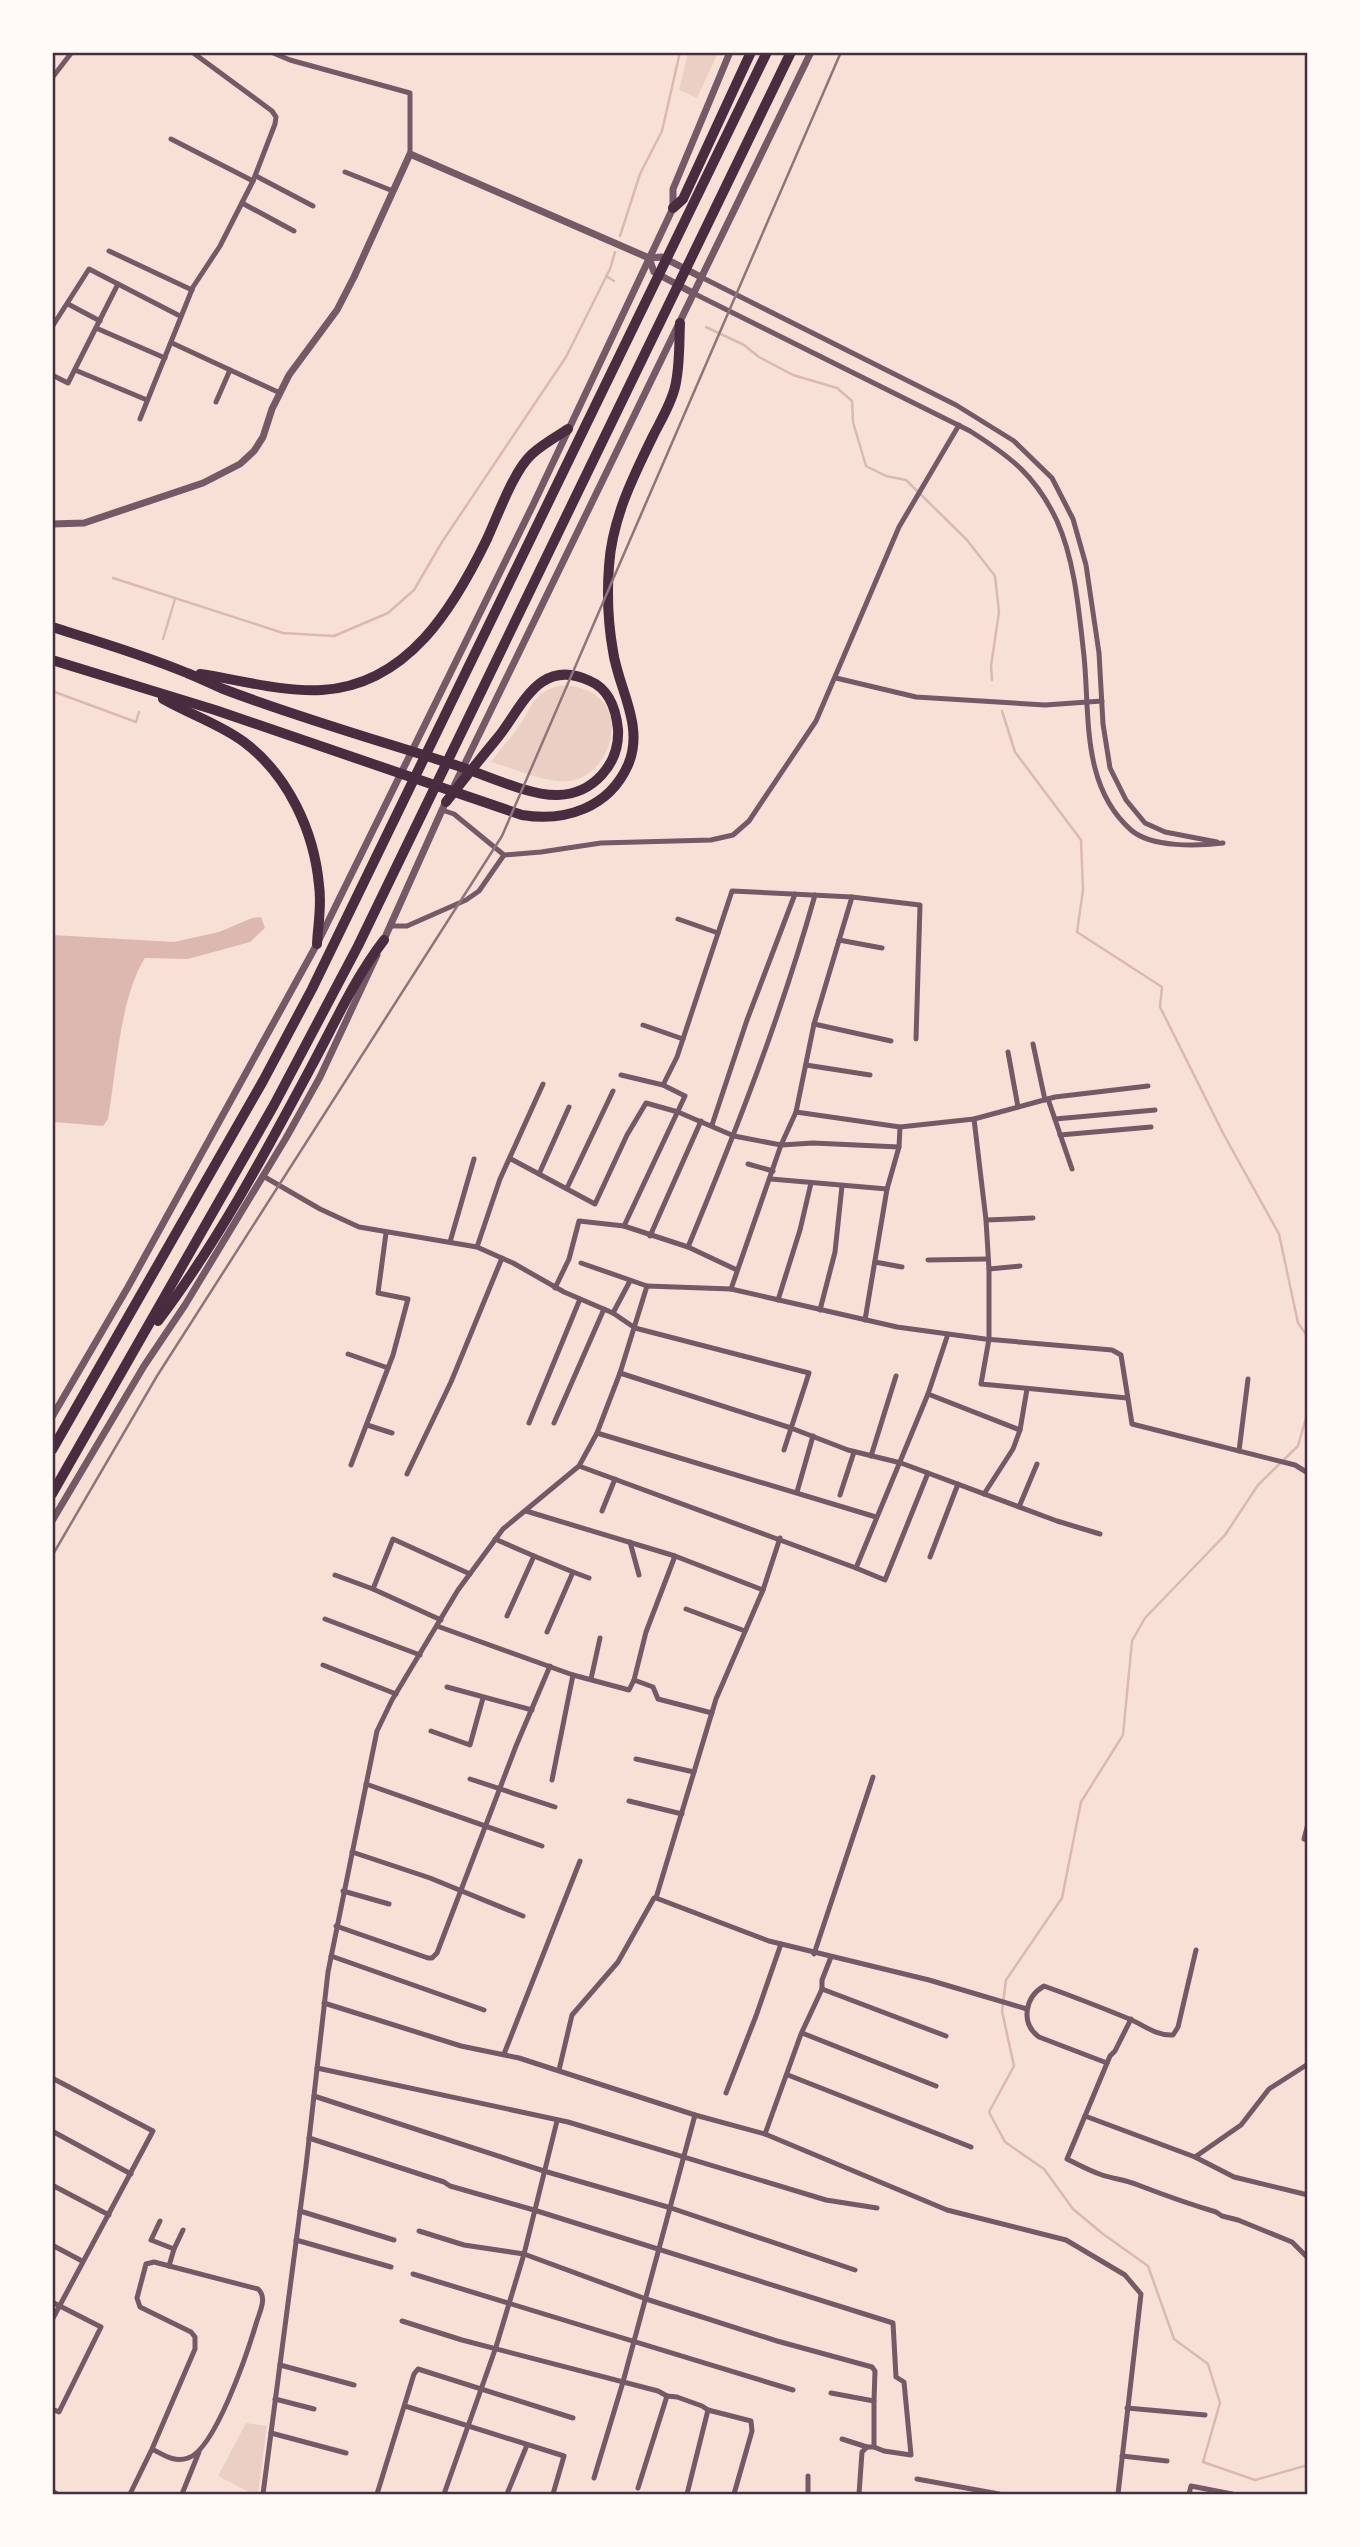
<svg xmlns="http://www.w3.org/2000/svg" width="1360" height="2547" viewBox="0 0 1360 2547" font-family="Rubik,sans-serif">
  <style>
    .green { fill: #ebcfc5 }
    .water { fill: #dcb8b0 }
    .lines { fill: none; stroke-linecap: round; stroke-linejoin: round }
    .stream { stroke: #dcb8b0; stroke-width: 2.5 }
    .minor { stroke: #755966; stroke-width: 5 }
    .tertiary { stroke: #755966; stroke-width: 7 }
    .motorway { stroke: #4a2c40; stroke-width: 10 }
    .rail { stroke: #8f747c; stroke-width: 2.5 }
    .neatline { fill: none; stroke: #4a2c40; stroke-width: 2.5 }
  </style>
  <rect width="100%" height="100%" fill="#f7e1d7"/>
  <g class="green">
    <polygon points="688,53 718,53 697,98 679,90"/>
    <path d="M567 685C578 687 588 689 597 696 628 721 606 776 570 781 548 784 513 768 491 762 499 751 508 741 516 731 533 707 533 688 567 685Z"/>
    <polygon points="246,2423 267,2426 258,2494 253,2494 218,2476"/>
  </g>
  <path class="water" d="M261 917 265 928 250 942 188 959 145 958C120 996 116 1074 108 1119L103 1126 53 1122V935L174 942 219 932 252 918Z"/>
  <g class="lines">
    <g class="stream">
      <polyline points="620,236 640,174 662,131 680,52"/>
      <polyline points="606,276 614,281"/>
      <polyline points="706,327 744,345 759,357 793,375 837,388 852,401 853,422 866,466 886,476 906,480 967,540 995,576 999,612 991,666 992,680"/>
      <polyline points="113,578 283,633 334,636 388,613 414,590 442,542 566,357 610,269 615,252"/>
      <polyline points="163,639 175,599"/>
      <polyline points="52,691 136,722 139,712"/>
      <polyline points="1002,711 1015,752 1081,840 1083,890 1077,932 1162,987 1160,1007 1224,1135 1279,1234 1298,1323 1308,1337"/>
      <polyline points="1308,1411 1298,1446 1258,1485 1225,1535 1145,1618 1132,1641 1123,1735 1081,1802 1062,1898 1006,1980 1002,2011 1014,2066 989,2112 1005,2142 1044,2169 1073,2209 1103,2234 1148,2266 1174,2339 1208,2364 1220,2403 1203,2462 1255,2480 1308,2465"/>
    </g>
    <g class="minor">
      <polyline points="271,52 290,60 410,93 410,154"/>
      <polyline points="52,78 72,52"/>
      <polyline points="171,139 253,181"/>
      <polyline points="345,172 393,191"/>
      <polyline points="256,176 313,206"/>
      <polyline points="242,203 294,231"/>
      <polyline points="109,251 192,290"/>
      <polyline points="701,277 956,405 1014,441 1052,478 1073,519 1086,565 1099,653 1103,724 1110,768 1126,800 1145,823 1165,832 1217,842"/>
      <path d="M693 293 970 431C1011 457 1036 476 1057 521 1075 561 1079 612 1084 656 1090 715 1081 786 1131 830 1152 848 1198 846 1223 843"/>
      <polyline points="68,304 100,321"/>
      <polyline points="52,327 89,269 180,316"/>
      <polyline points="96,328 165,358"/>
      <polyline points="172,343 280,393"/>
      <polyline points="75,370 147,400"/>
      <polyline points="52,375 68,383 118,284"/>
      <polyline points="216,402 230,370"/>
      <polyline points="140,419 193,287 220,246 253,181 275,124 276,117 272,111 192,52"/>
      <polyline points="836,678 916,697 1045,705 1102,701"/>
      <polyline points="442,810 454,814 504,855 541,852 601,843 711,840 733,835 749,821 816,721 899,527 959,425"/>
      <polyline points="852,897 920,905 916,1039"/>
      <polyline points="678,919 718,933"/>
      <polyline points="390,926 407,926 466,900 479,891 504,855"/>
      <polyline points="839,940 882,948"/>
      <polyline points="814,1024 891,1041"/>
      <polyline points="643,1025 683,1039"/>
      <polyline points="1033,1044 1045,1100"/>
      <polyline points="1008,1052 1018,1107"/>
      <polyline points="806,1065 870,1075"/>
      <polyline points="621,1075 663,1085 685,1096 624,1226"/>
      <polyline points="1048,1099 1072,1169"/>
      <polyline points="796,1112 900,1127 974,1119 1055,1097 1148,1086"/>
      <polyline points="974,1119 986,1220 989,1269 989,1339 981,1384 1127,1398"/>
      <polyline points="1055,1119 1155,1110"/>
      <polyline points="712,1125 747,1020 795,894"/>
      <polyline points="1060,1135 1151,1127"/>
      <polyline points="511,1159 595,1204 627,1135 646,1103 678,1112 734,1136 781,1145 813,1143 899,1147"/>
      <polyline points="748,1164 773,1171"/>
      <polyline points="539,1174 569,1107"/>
      <polyline points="263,1176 320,1209 359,1227 477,1247 513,1263 564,1292 613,1313 635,1328 809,1373 784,1450"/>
      <polyline points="771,1179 887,1189"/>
      <polyline points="567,1188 613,1091"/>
      <polyline points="986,1220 1033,1218"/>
      <polyline points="650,1236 701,1121"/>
      <polyline points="450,1242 474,1159"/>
      <polyline points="477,1247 500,1179 543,1084"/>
      <path d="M688 1247C736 1131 781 1016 815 895"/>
      <polyline points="928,1260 988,1259"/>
      <polyline points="875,1262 902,1267"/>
      <polyline points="581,1263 647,1286"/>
      <polyline points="989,1269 1020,1266"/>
      <polyline points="555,1288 569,1259 579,1221 624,1226 688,1247 737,1270"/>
      <polyline points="731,1289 897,1327 985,1339 1112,1350 1121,1355 1132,1424 1295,1465 1308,1473"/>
      <polyline points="778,1300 800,1230 811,1183"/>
      <polyline points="820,1310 835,1252 842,1186"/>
      <polyline points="613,1313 630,1281"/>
      <polyline points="865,1320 887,1189 899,1147 900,1127"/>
      <polyline points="348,1354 388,1368"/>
      <polyline points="620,1373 791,1428 848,1450 901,1463 1057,1521 1100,1534"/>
      <polyline points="928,1394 1020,1430 1027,1389"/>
      <polyline points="529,1423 580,1299"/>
      <polyline points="554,1423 604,1309"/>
      <polyline points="367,1425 392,1433"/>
      <polyline points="597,1433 876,1517"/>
      <polyline points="1239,1451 1248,1379"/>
      <polyline points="871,1456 896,1376"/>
      <polyline points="351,1465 393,1355 408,1299 378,1293 386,1233"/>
      <polyline points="579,1466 856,1568 928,1394 948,1334"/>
      <polyline points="407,1474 451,1382 502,1258"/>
      <polyline points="797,1492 813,1436"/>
      <polyline points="984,1494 1013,1449 1020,1430"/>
      <polyline points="840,1495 854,1452"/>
      <polyline points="1019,1507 1037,1464"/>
      <polyline points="526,1511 675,1556 763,1590"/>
      <polyline points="602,1511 615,1479"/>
      <polyline points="495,1539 534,1556"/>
      <polyline points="630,1542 639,1575"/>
      <polyline points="930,1557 958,1484"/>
      <polyline points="856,1568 885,1580 928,1473"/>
      <polyline points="573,1572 589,1578"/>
      <polyline points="335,1575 373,1589 441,1620"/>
      <polyline points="373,1589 393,1539 470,1574"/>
      <polyline points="686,1609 745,1631"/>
      <polyline points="507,1616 534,1556 573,1572 547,1632"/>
      <polyline points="325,1619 420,1655"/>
      <polyline points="437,1626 573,1675 629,1690 634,1680 653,1687 658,1699 712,1713"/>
      <polyline points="323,1665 396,1694"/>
      <polyline points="591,1679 600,1638"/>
      <polyline points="634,1680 646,1632 675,1556"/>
      <polyline points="447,1687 532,1710"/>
      <polyline points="431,1731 470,1745 483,1698"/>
      <polyline points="636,1759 694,1772"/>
      <polyline points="470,1779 555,1807"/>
      <polyline points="552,1780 573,1675"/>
      <polyline points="366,1784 542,1846"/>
      <polyline points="629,1801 682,1814"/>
      <polyline points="1308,1824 1304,1839 1308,1840"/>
      <polyline points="352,1852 430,1878 523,1916"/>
      <polyline points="343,1891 389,1904"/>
      <polyline points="656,1898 769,1941 929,1980 1027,2009"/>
      <polyline points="336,1926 428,1958 432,1958 437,1953 516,1746 550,1666"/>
      <polyline points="814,1954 873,1777"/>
      <polyline points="331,1956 484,2010"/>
      <polyline points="822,1989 946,2036"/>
      <polyline points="324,2003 461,2046 519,2058 695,2115 765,2134 947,2210 1066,2240 1125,2275 1141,2294 1118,2494"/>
      <path d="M1131 2019 1115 2051 1110 2056 1067 2159C1079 2165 1090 2171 1102 2175 1114 2179 1127 2180 1138 2185 1164 2195 1189 2204 1216 2212L1222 2216 1238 2220 1292 2242 1308 2258"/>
      <polyline points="802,2033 936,2086"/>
      <polyline points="504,2054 580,1861"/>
      <path d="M1107 2063 1039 2037C1020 2023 1025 1997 1044 1986 1072 1996 1100 2007 1127 2018 1143 2024 1155 2036 1173 2035L1178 2027 1196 1950"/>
      <polyline points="317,2068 568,2122 826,2200 877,2208"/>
      <polyline points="559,2070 572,2015 618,1962 654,1898 656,1898 716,1699 763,1590 780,1538"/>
      <polyline points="788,2075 971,2147"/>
      <polyline points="52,2078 153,2131 52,2320"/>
      <polyline points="726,2093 756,2016 781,1944"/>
      <polyline points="314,2096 544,2171 671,2208 855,2270"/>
      <polyline points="1085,2116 1195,2157 1241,2125 1269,2089 1308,2064"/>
      <polyline points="52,2131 131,2174"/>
      <polyline points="765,2134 801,2034 822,1989 822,1980 831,1957"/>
      <polyline points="309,2138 444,2182 450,2186 534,2210 893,2323 896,2377 904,2382 911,2455 884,2451 874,2447"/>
      <polyline points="1195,2157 1234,2177 1308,2195"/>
      <polyline points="52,2185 109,2215"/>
      <polyline points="300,2211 394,2240"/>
      <polyline points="160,2221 151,2240 174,2249 183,2230"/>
      <polyline points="419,2231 464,2245 524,2254 646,2299 777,2341 872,2367 875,2371 874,2401"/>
      <polyline points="296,2240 391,2267"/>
      <polyline points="52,2245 82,2261"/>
      <polyline points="169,2266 174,2249"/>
      <polyline points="413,2274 793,2390"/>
      <polyline points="52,2302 101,2327 59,2412 52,2409"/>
      <polyline points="402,2321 462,2340 658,2391 667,2396 677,2397 702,2406 708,2410 751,2421 752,2431 734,2494"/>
      <polyline points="280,2365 354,2385"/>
      <polyline points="831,2393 874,2401 874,2447 867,2447 862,2452 859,2494"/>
      <polyline points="275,2399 314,2409"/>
      <polyline points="405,2406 564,2456 553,2494"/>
      <polyline points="1127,2408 1205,2415"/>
      <polyline points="271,2433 346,2453"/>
      <polyline points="842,2439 867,2447"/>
      <polyline points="1122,2456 1167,2461"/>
      <polyline points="594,2478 623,2382 695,2115"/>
      <polyline points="917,2479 999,2494"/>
      <polyline points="638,2488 667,2396"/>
      <polyline points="52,2491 57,2494"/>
      <path d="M130 2494 152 2449 195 2349V2337L191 2332 140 2307 137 2298 146 2264 154 2262 258 2289C268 2298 259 2313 256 2324 248 2351 215 2450 188 2458 175 2463 164 2455 152 2449"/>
      <polyline points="182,2494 199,2452"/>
      <polyline points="263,2494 306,2166 328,1972 377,1731 392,1700 458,1590 503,1529 579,1466 597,1433 620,1373 647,1286 731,1289 781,1145 796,1112 814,1024 852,897 732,891 677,1057 663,1085"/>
      <polyline points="377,2494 414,2374 418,2369 573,2418"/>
      <polyline points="444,2494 496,2347 524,2254 557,2121"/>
      <polyline points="507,2494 527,2445"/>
      <polyline points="687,2494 708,2410"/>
      <polyline points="808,2494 808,2476"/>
      <polyline points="1189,2494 1191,2486 1232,2494"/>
    </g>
    <g class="tertiary">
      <polyline points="649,258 654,272 693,293"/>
      <polyline points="52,524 84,523 203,483 240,464 254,451 263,437 272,409 289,375 337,310 354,277 410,154 649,258 662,257 701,277"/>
      <polyline points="453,788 811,52"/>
      <polyline points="382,944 447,799"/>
      <polyline points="52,1417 128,1287 317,944 533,505 673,208 673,189 730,52"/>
      <polyline points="52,1521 144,1366 185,1305 286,1138 320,1077 377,955"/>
    </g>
    <g class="motorway">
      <polyline points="673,208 683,199 751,52"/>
      <path d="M52 627C97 641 144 655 187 673 200 678 213 685 226 690 300 718 377 740 452 764 482 773 528 796 558 795 593 794 620 764 618 729 616 710 609 689 590 681 540 657 523 705 499 736 481 758 463 780 446 802"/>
      <path d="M52 660 215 710 522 815C565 822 609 808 628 765 645 726 618 688 613 651 608 623 607 593 609 566 612 519 633 477 653 436 661 420 671 404 675 387 680 367 679 344 680 323"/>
      <path d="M200 674C241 680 281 692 322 690 408 685 454 607 487 539 498 515 514 470 532 454 543 444 556 437 568 429"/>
      <path d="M163 699C189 714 220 724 244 742 288 775 314 831 319 885 322 905 318 924 317 944"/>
      <path d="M158 1321C217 1243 264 1155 310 1069 334 1025 354 979 384 940"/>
      <polyline points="52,1450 263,1081 312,989 767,52"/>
      <polyline points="52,1494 274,1105 358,946 791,52"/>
    </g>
    <polyline class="rail" points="52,1556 157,1376 502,836 841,52"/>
  </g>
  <rect width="1360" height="2547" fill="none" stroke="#fffaf5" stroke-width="108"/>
  <rect x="54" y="54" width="1252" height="2439" class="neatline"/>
</svg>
